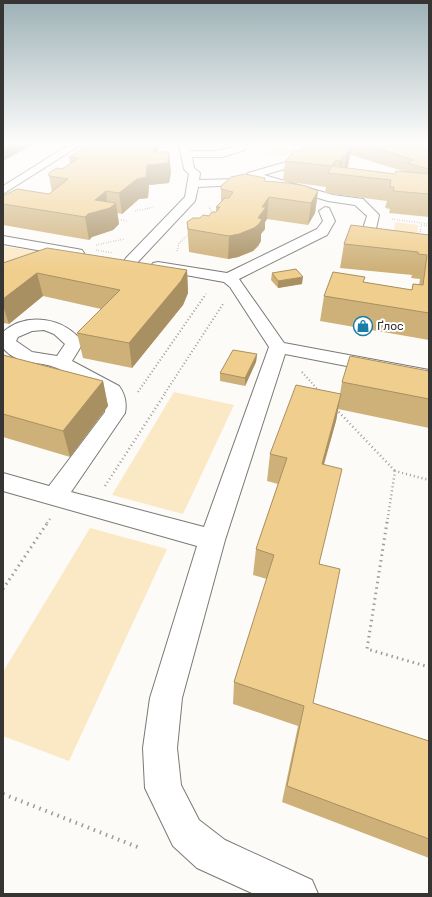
<svg xmlns="http://www.w3.org/2000/svg" width="432" height="897" viewBox="0 0 432 897" font-family="Rubik,sans-serif">
  <style>
    .green { fill: #fbe8c5 }
    .lines { fill: none; stroke-linecap: round; stroke-linejoin: round }
    .minor-casing { stroke: #7a7976; stroke-width: 2 }
    .path-far5 { stroke: #9e9c9a; stroke-width: 1; stroke-dasharray: 0.5 1.5; stroke-linecap: butt }
    .path-far4 { stroke: #9e9c9a; stroke-width: 1.5; stroke-dasharray: 0.5 2; stroke-linecap: butt }
    .path-far3 { stroke: #9e9c9a; stroke-width: 2; stroke-dasharray: 1 2.5; stroke-linecap: butt }
    .path-far2 { stroke: #9e9c9a; stroke-width: 2.5; stroke-dasharray: 1 3; stroke-linecap: butt }
    .path-far1 { stroke: #9e9c9a; stroke-width: 3; stroke-dasharray: 1.5 4; stroke-linecap: butt }
    .path { stroke: #9e9c9a; stroke-width: 4; stroke-dasharray: 1.5 5; stroke-linecap: butt }
    .minor { fill: #fff; fill-rule: evenodd }
    .wall { fill: #ceb179; fill-rule: evenodd }
    .shaded-wall { fill: #a89063 }
    .building { fill: #f0ce8d; stroke: #a89063 }
    .labels { text-anchor: middle; dominant-baseline: central; stroke-width: 4; stroke-linejoin: round; paint-order: stroke }
    .far-poi-label { font-size: 12px; fill: #363534; stroke: #fff; text-anchor: start }
  </style>
  <rect width="100%" height="100%" fill="#fdfbf8"/>
  <g class="green">
    <polygon points="271,149 304,152 292,156 265,154 267,150"/>
    <polygon points="395,222 418,225 417,243 393,240"/>
    <polygon points="3,246 36,251 32,256 3,267"/>
    <polygon points="174,392 234,405 183,514 112,495"/>
    <polygon points="90,528 167,549 69,761 3,736 3,672"/>
  </g>
  <g class="lines">
    <g class="minor-casing">
      <g id="minor">
        <polygon points="70,144 82,144 3,194 3,186"/>
        <polygon points="179,144 189,144 190,151 215,151 235,147 227,144 246,144 245,150 222,157 192,157 194,168 200,173 199,180 238,179 244,182 238,185 198,187 195,201 136,264 126,264 124,261 126,258 185,197 189,174 184,169"/>
        <polygon points="314,154 318,155 319,157 318,159 264,175 333,195 363,199 379,215 374,238 381,246 429,253 429,261 372,253 360,238 367,216 355,205 328,201 248,177 247,175 248,173"/>
        <path d="M325 207 329 208 335 221 327 235 239 279 284 343 429 370V382L285 354 225 540 182 698 177 748 181 785 199 820 225 840 312 880 318 894H254L197 868 173 846 145 788 143 748 150 698 197 546 3 491V473L49 486 105 412 106 402 104 394C88 385 73 375 57 368 38 360 18 366 3 348V332C27 311 66 318 83 343L72 361 119 386C125 394 127 403 125 413L71 492 204 527 269 347 230 287 224 282 158 270 153 269 151 266 153 263 158 262 227 273 317 229 323 221 319 211ZM44 330 54 334 65 344 57 356 32 352 16 341 18 337 32 331Z"/>
        <polygon points="3,236 77,249 82,250 84,253 82,256 77,257 3,244"/>
      </g>
    </g>
    <g class="path-far5">
      <polyline points="263,145 281,147"/>
      <polyline points="209,206 210,209"/>
      <polyline points="145,209 154,207"/>
    </g>
    <g class="path-far4">
      <polyline points="210,208 212,216"/>
      <polyline points="135,211 150,208"/>
      <polyline points="116,219 128,221"/>
      <polyline points="392,219 429,224"/>
      <polyline points="420,237 421,225 429,226"/>
      <polyline points="96,245 124,239"/>
      <polyline points="96,250 113,253"/>
      <polyline points="177,251 179,243 189,234"/>
    </g>
    <g class="path-far3">
      <polyline points="302,372 319,391"/>
      <polyline points="138,392 206,294"/>
      <polyline points="165,393 223,304"/>
    </g>
    <g class="path-far2">
      <polyline points="336,409 395,471"/>
      <polyline points="105,486 166,392"/>
      <polyline points="47,523 50,519"/>
      <polyline points="387,523 395,471 429,480"/>
    </g>
    <g class="path-far1">
      <polyline points="387,522 367,649 429,667"/>
      <polyline points="3,589 48,522"/>
    </g>
    <polyline class="path" points="3,794 140,848"/>
    <use href="#minor" class="minor"/>
  </g>
  <g class="wall">
    <path d="M291 144H328L336 145V144H429V217L389 213 390 209 385 208 387 201 325 193 326 187 283 181 285 161 299 151 309 147 310 146ZM350 155 357 156V157L403 171 395 174 347 168 348 166Z"/>
    <polygon points="158,152 171,172 169,183 149,185 148,198 139,199 122,214 117,213 119,224 113,230 92,237 89,240 3,225 3,196 49,194 52,192 49,176 70,164 69,157"/>
    <polygon points="265,181 318,191 315,213 308,225 267,219 265,222 265,229 261,234 261,241 258,246 253,251 238,257 228,259 189,252 187,222 209,216 216,212 216,207 221,202 221,186"/>
    <polygon points="429,235 429,340 320,321 324,296 365,277 363,282 412,290 413,284 419,285 420,279 411,278 412,275 340,268 344,244"/>
    <polygon points="3,263 187,270 188,293 183,305 132,368 83,358 77,333 101,309 43,296 9,324 3,323"/>
    <polygon points="272,273 302,284 278,288 271,280"/>
    <polygon points="257,354 256,362 245,386 220,381 220,373"/>
    <polygon points="3,355 103,381 108,406 70,457 3,437"/>
    <polygon points="429,371 429,428 338,409 336,421 324,465 313,703 429,741 429,858 282,802 298,726 233,704 234,682 267,579 253,575 256,549 278,484 267,481 270,454 340,394 342,382"/>
  </g>
  <g class="shaded-wall">
    <polygon points="13,144 34,144 3,161 3,149"/>
    <polygon points="155,144 159,144 156,164 169,152 171,172 169,183 149,185 148,198 139,199 122,214 119,193 147,165 153,152"/>
    <polygon points="351,147 348,166 344,175 346,156"/>
    <polygon points="343,156 340,174 338,174 340,161"/>
    <polygon points="336,160 334,173 332,166"/>
    <polygon points="106,191 108,208 116,203 119,224 113,230 92,237 89,240 85,217 95,200"/>
    <polygon points="318,191 315,213 308,225 311,203"/>
    <polygon points="269,197 267,219 265,222 265,229 261,234 261,241 258,246 253,251 238,257 228,259 229,236 258,218 262,207"/>
    <polygon points="187,270 188,293 183,305 132,368 129,343"/>
    <polygon points="37,273 43,296 9,324 3,306 3,299"/>
    <polygon points="303,277 302,284 278,288 278,281"/>
    <polygon points="257,354 256,362 245,386 245,378"/>
    <polygon points="103,381 108,406 70,457 63,431"/>
    <polygon points="341,394 336,421 316,491 322,464"/>
  </g>
  <g class="building">
    <polygon points="3,144 13,144 3,149"/>
    <polygon points="90,144 155,144 153,152 169,152 168,163 147,165 146,177 137,179 119,193 106,191 95,200 116,203 110,208 88,214 85,217 3,204 3,196 17,189 49,194 68,179 49,176 49,173 57,168 62,169 79,158 69,157"/>
    <polygon points="311,144 328,144 351,147 346,156 343,156 340,161 336,160 332,166 285,161 295,151 299,151 303,146 309,147"/>
    <polygon points="364,144 429,144 429,169 407,163 414,160"/>
    <polygon points="332,166 395,174 396,171 429,174 429,194 393,191 394,187 390,187 391,180 328,173"/>
    <polygon points="245,174 265,178 264,181 289,183 306,186 318,191 311,203 269,197 262,207 266,207 258,218 262,219 259,224 254,228 239,234 229,236 188,229 187,222 193,218 200,218 203,215 209,216 212,212 216,212 220,207 216,207 225,198 229,198 233,192 221,189 221,186 231,177"/>
    <polygon points="351,225 429,235 429,313 324,296 333,272 365,277 363,282 412,290 413,284 423,285 427,255 418,254 418,252 344,244"/>
    <polygon points="47,248 187,270 181,281 129,343 77,333 120,290 37,273 3,299 3,263"/>
    <polygon points="296,269 303,277 278,281 272,273"/>
    <polygon points="233,350 257,354 245,378 220,373"/>
    <polygon points="3,355 103,381 63,431 3,414"/>
    <polygon points="350,356 429,371 429,399 342,382"/>
    <polygon points="296,385 341,394 322,464 342,469 319,564 340,569 313,703 429,741 429,839 287,786 304,706 234,682 274,555 256,549 287,458 270,454"/>
  </g>
  <linearGradient id="sky" x2="0" y2="1"><stop stop-color="#9db1b6"/><stop offset="0.53" stop-color="#fefdfc"/><stop offset="1" stop-color="#fefdfc" stop-opacity="0"/></linearGradient>
  <rect width="432" height="270" fill="url(#sky)"/>
  <defs>
    <g id="shop-ring" transform="scale(1)"><circle r="9.5" fill="#fff" stroke="#197da8" stroke-width="1.5"/><path d="M-5-2.5h2.3a2.7 3.5 0 0 1 5.4 0H5L5.5 6h-11ZM-1.5-2.5h3a1.5 2.3 0 0 0-3 0Z" fill="#197da8"/></g>
  </defs>
  <g fill-rule="evenodd">
    <use href="#shop-ring" x="363" y="326"/>
  </g>
  <g class="labels">
    <g class="far-poi-label">
      <text x="377" y="326">Ґлос</text>
    </g>
  </g>
  <rect width="432" height="897" fill="none" stroke="#363534" stroke-width="8"/>
</svg>
